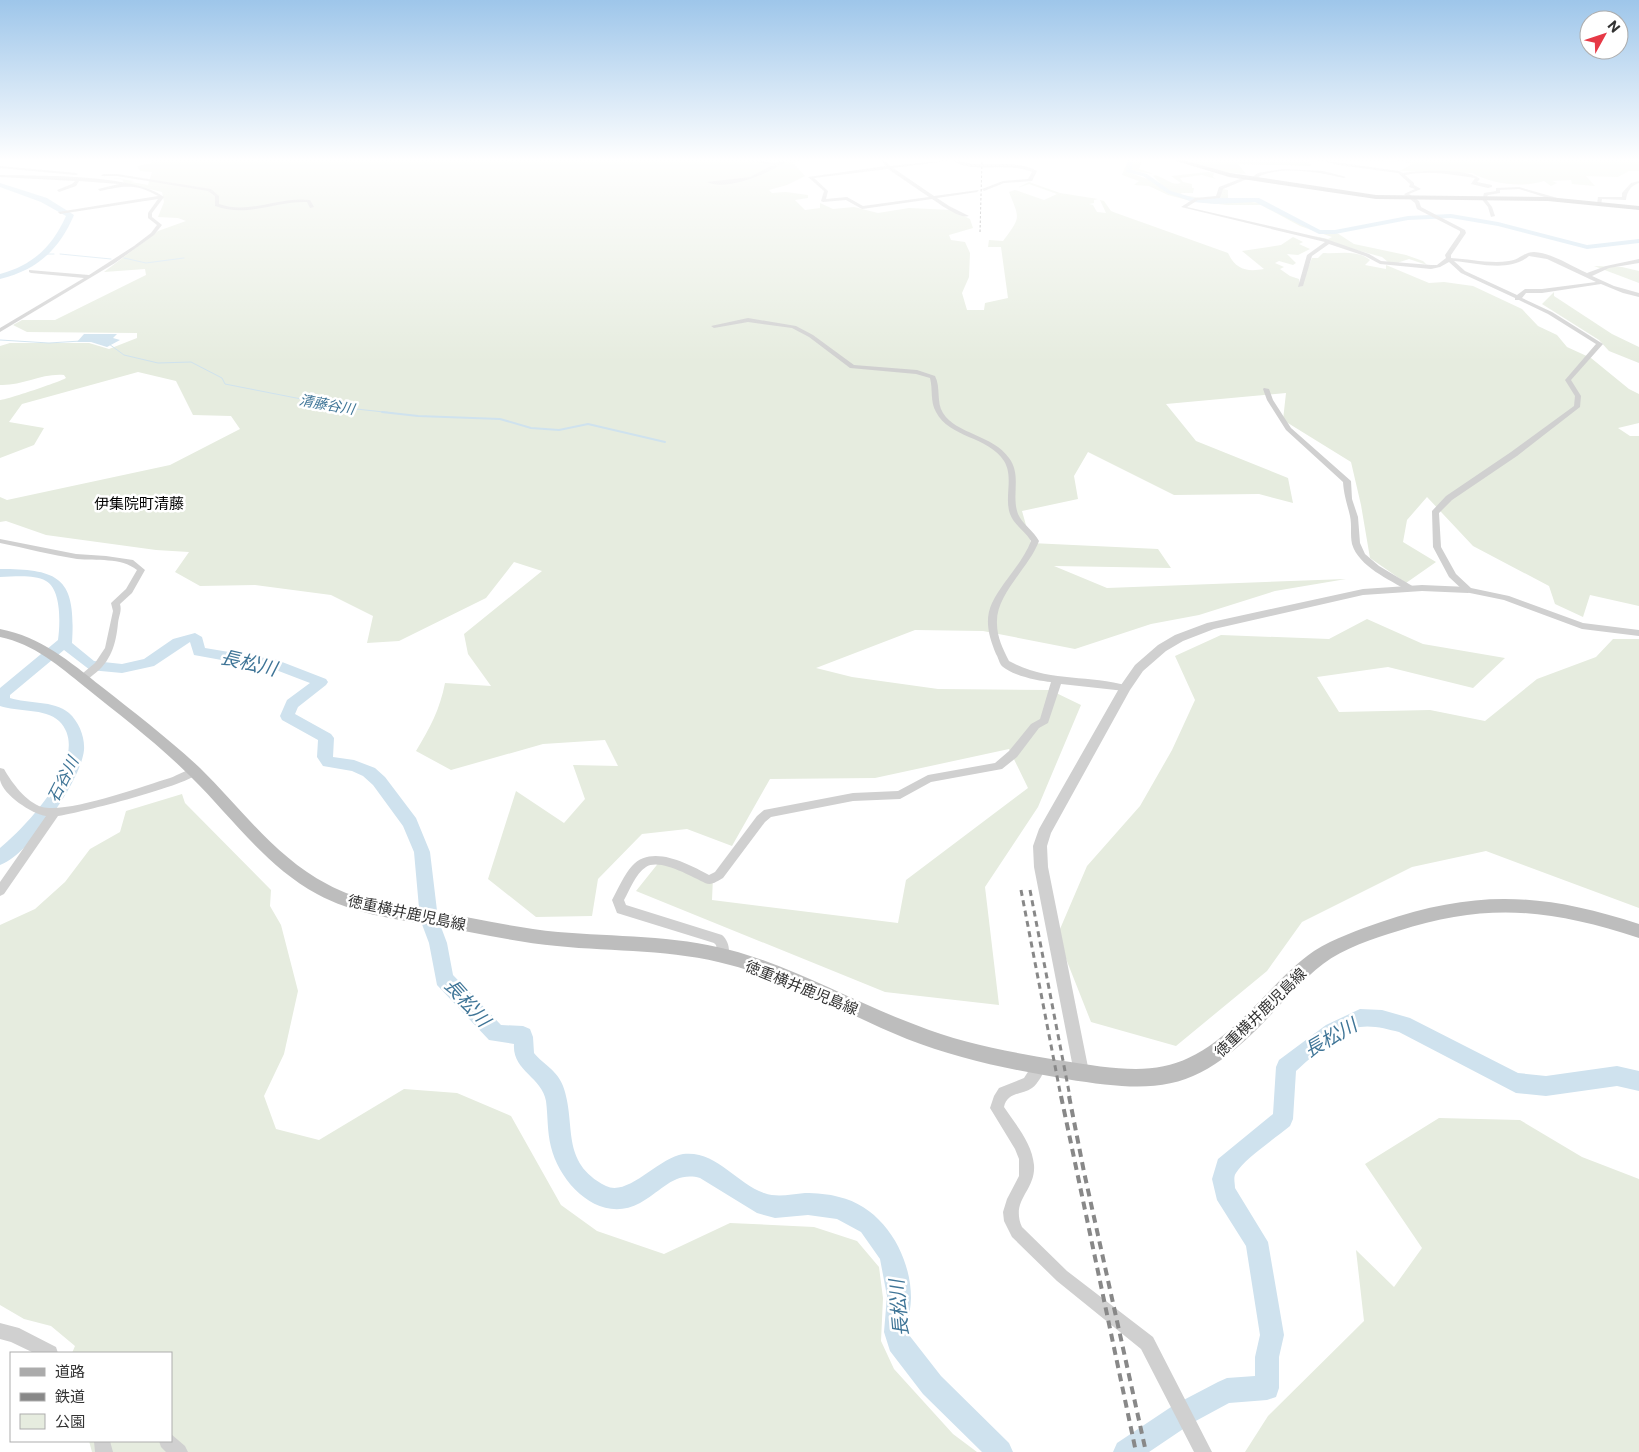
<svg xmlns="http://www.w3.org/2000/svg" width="1639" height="1452" viewBox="0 0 1639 1452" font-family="Commissioner,'Noto Sans JP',sans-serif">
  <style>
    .green { fill: #e6ecdf }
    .water { fill: #cfe2ee }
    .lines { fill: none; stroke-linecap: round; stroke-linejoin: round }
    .stream-far1 { stroke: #cfe2ee; stroke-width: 1 }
    .stream { stroke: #cfe2ee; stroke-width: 2 }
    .river { fill: #cfe2ee; fill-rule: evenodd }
    .minor { fill: #d0d0d0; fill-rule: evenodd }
    .tertiary { fill: #d0d0d0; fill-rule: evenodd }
    .secondary { fill: #bdbdbd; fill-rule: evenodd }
    .primary { fill: #ababab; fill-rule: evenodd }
    .rail-far2 { stroke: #888; stroke-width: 1; stroke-dasharray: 2.5 2; stroke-linecap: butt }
    .rail-far1 { stroke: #888; stroke-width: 3; stroke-dasharray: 6 4.5; stroke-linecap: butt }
    .rail { stroke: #888; stroke-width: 4; stroke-dasharray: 8 5.5; stroke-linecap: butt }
    .labels { text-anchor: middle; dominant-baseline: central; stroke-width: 5; stroke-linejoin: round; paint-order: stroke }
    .far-water-label { font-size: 14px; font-style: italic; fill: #3f7597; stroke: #fff }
    .far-quarter-label { font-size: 15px; fill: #000; stroke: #fff }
    .street-label { font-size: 15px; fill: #333; stroke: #fff }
    .water-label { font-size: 16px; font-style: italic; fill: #3f7597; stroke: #fff }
    .near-water-label { font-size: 19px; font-style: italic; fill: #3f7597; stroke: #fff }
  </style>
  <rect width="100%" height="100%" fill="#fff"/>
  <g class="green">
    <path d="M146 160H801L793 163 805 176 787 185 769 190 772 193 786 192 808 195V198L795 200 805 210 820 208V203L833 209 854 207 878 213 909 208 952 210 970 219 973 228 949 235 951 240 965 242 970 253 969 277 962 293 967 310H984L985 303 1008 298 1001 247H988L989 240 1003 241C1021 216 1020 220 1009 192L1015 190 1044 200 1057 194 1029 184 1017 188 1029 182 1060 193 1098 199 1094 200V203L1089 204 1093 205 1097 212 1106 213 1100 200 1104 201 1111 211 1116 213 1228 253C1236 270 1247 272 1264 269L1242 251 1281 245 1293 237 1303 242 1299 244 1310 249 1298 255 1287 254 1296 263 1293 265 1279 261 1275 263 1284 267 1280 269 1290 276 1299 279 1300 287 1312 258H1318L1323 253C1339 254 1357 249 1370 260L1365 265 1386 269V265L1429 283 1444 282 1473 286 1522 309 1538 326 1557 335 1567 347 1591 358 1629 389 1639 394V423L1618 428 1630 436H1639V606L1590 595 1583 617 1555 604 1549 586 1473 546 1427 497 1407 520 1403 542 1436 562 1406 583 1370 558 1361 505 1351 462 1283 420 1286 393 1166 404 1196 441 1288 478 1293 503 1259 494 1174 495 1088 452 1074 476 1078 499 1022 511 1031 543 1158 549 1171 568 1054 566 1107 588 1346 579 1275 591 1199 615 1151 624 1075 649 983 631 915 630 816 668 852 677 938 689 1050 690 1081 705 1038 807 985 887 999 1005 885 992 636 891 660 861 713 877 712 900 898 923 906 880 1028 788 1009 749 875 778 770 779 732 846 687 829 642 834 598 879 592 916 536 917 488 879 516 791 564 823 585 799 573 765 618 766 605 740 543 744 451 770 416 751C430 728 440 709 445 683L491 686 468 654 464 634 542 571 514 562 486 598 399 641 367 643 373 616 331 595 255 585 200 586 175 572 189 552 156 550 46 535 6 521 0 522V497L7 500 170 465 240 429 231 416 193 415 176 381 138 372 22 404 9 422 44 428 34 445 0 458V400C6 400 62 381 66 378L64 375C42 373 22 386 0 385V346L10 343H89L109 349 137 338V333L27 332 13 325 22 320H55L146 275 145 269 104 272 158 231 186 221 178 218 158 217 164 202 162 192 124 183 122 179 98 176 134 181 131 182 148 185 152 172 140 171 137 166 151 163 150 160Z"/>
    <path d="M1132 160H1140L1142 162 1139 169 1154 174 1129 170 1128 172 1158 183H1160L1153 176 1155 175C1165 178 1172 186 1181 183L1171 176 1208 172 1214 173 1213 177 1216 179 1202 175 1180 178 1183 182 1192 184V188H1194L1193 193H1181L1182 195 1214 200 1220 198 1222 189 1228 190V200L1261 203 1309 229 1326 233H1337L1354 244 1406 255 1423 261 1427 265 1409 259 1397 263 1388 262 1382 257 1349 248 1314 236 1328 239 1332 237 1300 226 1261 205H1227L1191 201 1168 195 1149 186 1134 185 1139 181 1122 175 1125 167Z"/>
    <polygon points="1196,160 1386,160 1366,162 1308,160 1311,166 1238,164 1246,174 1223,172 1188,161"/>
    <path d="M1395 160H1639V171H1629L1618 177 1586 176 1595 186 1572 184 1571 180 1552 181 1557 183 1551 186 1544 181C1523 188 1491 184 1472 173L1400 171 1412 164Z"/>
    <polygon points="1594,266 1622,267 1639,271 1639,283"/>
    <polygon points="1554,292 1554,296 1612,334 1639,347 1639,363 1609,351 1599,340 1542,304"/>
    <polygon points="1367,619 1423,644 1505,658 1473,688 1388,667 1317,677 1339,712 1430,710 1485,721 1537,679 1596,657 1613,639 1639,639 1639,908 1486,851 1412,867 1302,922 1267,971 1176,1046 1091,1022 1057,936 1087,866 1140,806 1172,750 1195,700 1175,656 1221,635 1329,639"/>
    <polygon points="182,794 185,803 271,890 270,906 281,925 298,991 284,1054 264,1096 276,1129 319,1140 404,1089 457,1093 511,1116 561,1205 597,1231 664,1254 730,1223 814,1227 857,1241 879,1267 883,1298 881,1341 894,1369 953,1434 977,1452 92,1452 89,1441 171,1441 171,1353 72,1353 75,1346 51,1326 24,1319 0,1305 0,925 35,909 65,882 90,849 120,832 126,811"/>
    <polygon points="1439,1118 1520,1120 1582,1157 1639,1179 1639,1452 1245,1452 1268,1416 1364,1321 1356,1250 1394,1287 1422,1248 1365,1164"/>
  </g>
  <polygon class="water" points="84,334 117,334 113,338 120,340 107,347 91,342 77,342"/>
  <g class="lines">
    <g class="stream-far1">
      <polyline points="47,254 54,254"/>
      <polyline points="60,254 111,259"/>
      <polyline points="124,258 146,263 184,258"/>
      <polyline points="0,340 49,343 81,341"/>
      <polyline points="109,344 124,355 158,363 191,362 222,378 225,384 347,408 393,413"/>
    </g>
    <polyline class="stream" points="382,412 418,416 500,419 531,428 559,430 588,424 665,442"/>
    <g class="river">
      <polygon points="1127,160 1133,160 1132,170 1147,174 1171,191 1194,198 1259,198 1320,230 1335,230 1408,216 1451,214 1498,222 1587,245 1639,239 1639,243 1587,249 1498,226 1451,218 1408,220 1335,234 1319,234 1255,202 1215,204 1193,202 1167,193 1143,176 1126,172"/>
      <path d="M0 183 47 198 74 215C59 250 37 270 0 279V274C33 265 52 247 66 216L41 202 0 187Z"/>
      <path d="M0 569C61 569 76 579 72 643L94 661 122 664 144 659 173 639 195 633 202 637 205 648 277 660 326 679 328 682 326 685 298 707 295 714 331 734 334 738 333 757 354 760 375 768 385 777 416 818 430 852 438 919 447 943 453 975 501 1025 523 1026 530 1029 533 1037 534 1053C544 1065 557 1070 563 1086 577 1124 559 1162 606 1186 628 1197 658 1158 683 1154 716 1150 736 1183 764 1193 778 1198 791 1194 805 1193 816 1193 829 1194 839 1197 883 1207 911 1255 911 1298 911 1310 906 1324 909 1335L941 1376 1009 1443 1013 1452H982L923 1394 890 1351 884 1332 887 1296 880 1259 861 1232 837 1219 808 1215 775 1218 757 1213 700 1178C674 1171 661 1192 640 1203 600 1225 560 1184 551 1147 547 1132 548 1116 546 1101 542 1077 512 1071 514 1044L489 1040 437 985 429 943 420 919 414 852 403 826 373 785 363 776 352 771 323 766 317 757 318 740 282 720 280 716 287 700 310 683 276 670 194 655 190 642 154 666 122 673 90 670 64 650 10 695V698C28 704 53 700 69 713 79 722 85 737 84 750 81 781 29 855 0 865V848C26 827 94 755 59 721 45 708 17 712 0 706V688L58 640C60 626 62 590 46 581 33 574 14 577 0 577Z"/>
      <path d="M1360 1009 1382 1010 1410 1018 1518 1073 1546 1076 1617 1066 1639 1071V1091L1617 1086 1546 1096 1516 1093 1399 1032C1387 1029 1373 1025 1360 1027 1342 1030 1310 1058 1296 1071L1293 1119 1290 1126C1277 1137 1244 1159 1236 1173 1233 1177 1235 1183 1235 1188L1268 1242 1284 1335 1279 1357V1388L1276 1397 1267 1400 1229 1403 1192 1423 1149 1452H1113L1117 1443 1174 1405 1218 1382 1227 1378 1255 1376V1357L1260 1335 1246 1246 1217 1200 1212 1179 1218 1159 1273 1114 1276 1067 1279 1060 1326 1025Z"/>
    </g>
    <g class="minor">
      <polygon points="712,160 755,160 778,164 776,165 748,161"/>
      <path d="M881 160H885L890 166 949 160 947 161 893 168 934 196 979 190 977 192 937 198 949 206 969 216C960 219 941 205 932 199L862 209 846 200 823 202 821 201 824 191 808 177 886 166ZM888 169 929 197 863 206 847 197 826 199 828 191 814 178Z"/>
      <path d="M951 160C959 159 966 164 974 164 995 166 1018 160 1037 171L1032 181 1004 183 984 191 982 189 1003 181 1028 179 1032 172C1006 161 975 175 951 160Z"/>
      <path d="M1320 160 1399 171 1403 173C1418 170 1470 168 1480 179L1477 182 1492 185V187L1488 188 1471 184 1475 178C1451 174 1428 170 1405 175L1414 183V185L1421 189 1409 194 1419 201 1421 207 1465 230 1466 233 1451 255V258C1470 259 1490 264 1509 261 1519 260 1524 252 1534 252 1552 253 1571 266 1587 273L1606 266 1639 259V263L1609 268 1592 276 1614 286 1639 293V297L1623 293 1601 284 1542 293H1526L1522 298 1552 312 1603 344 1571 380 1581 396 1580 407 1517 456 1452 500 1439 513 1441 547 1456 574 1471 588 1509 596 1583 623 1639 630V636L1582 629 1504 600 1465 592 1449 577 1433 547 1432 511 1446 496 1511 452 1574 406 1575 396 1565 380 1596 344 1548 314 1519 300H1515V298L1461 273 1449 262 1440 267 1431 269 1380 264 1365 256 1329 244 1312 256 1303 286 1298 287 1307 255 1325 242 1181 207 1195 198 1216 196 1219 187 1245 177 1247 179 1223 189 1220 198 1198 200 1187 207 1326 239 1369 254 1381 261 1431 265H1437L1446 258 1445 255 1460 233V231L1417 209 1415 203 1404 194 1415 189 1409 187 1410 184 1398 173 1338 165ZM1529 256 1547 259 1596 282 1542 289H1525L1517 295 1465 271 1454 261C1478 263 1509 273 1529 256Z"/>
      <polygon points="0,166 76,173 78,174 76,175 0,168"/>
      <path d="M1283 169 1323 171 1346 177 1344 178C1319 172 1286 166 1262 175 1258 177 1255 179 1251 180L1249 179 1258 173Z"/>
      <path d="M103 174H117L211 189 219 196V204C250 215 279 196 310 200L314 207 310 208 307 202C274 201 248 218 215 206V196L208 191 117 176H101Z"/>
      <path d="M0 175C40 176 135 174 164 197L152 213V217L162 225 154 235 115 263 0 332V328L84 278 31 273 29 272V270L89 275 134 246 151 233 157 225 148 218V213L158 199 60 214 58 212 158 196C136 183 123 186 100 191L98 189 119 184 79 181 76 186 59 192 57 190 72 184 75 181 0 177Z"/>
      <path d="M1639 181V183C1630 186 1627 192 1626 200L1602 199 1601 205 1597 204 1598 197H1622V193L1631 183Z"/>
      <polygon points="1519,187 1561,199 1561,200 1557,201 1519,189 1500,190 1500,193 1488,195 1486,199 1492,207 1495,216 1491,217 1488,207 1480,197 1483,197 1484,193 1496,191 1496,188"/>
      <path d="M748 318 796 326 813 335 854 365 917 370 935 376C941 387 936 402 943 413 956 434 993 435 1009 458 1022 475 1011 495 1018 514 1022 524 1034 531 1039 541 1029 568 995 595 997 624 997 637 1003 649 1009 661 1049 683 1087 674 1128 686L1130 688 1125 691 1061 684 1048 723 1039 728 1017 757 1002 769 931 782 900 799 853 801 771 817 765 822 723 878C717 881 712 886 705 883 692 877 660 858 646 867 635 874 630 890 624 900L626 905 722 935C729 941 731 952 727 960L723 961 719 960 716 945 714 943 617 913 612 900C618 889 624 875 632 866 652 844 688 864 709 875L715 872 757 816 764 810 853 793 898 791 928 775 995 763 1009 751 1031 724 1040 719 1051 682C1038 681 1010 675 1001 665 999 662 998 657 996 654 989 637 984 620 992 603 1003 581 1022 564 1031 541 1025 531 1014 525 1010 514 1004 497 1014 477 1004 461 988 436 949 438 936 412 930 402 933 389 930 378L916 374 850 368 809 337 792 328 748 322 714 328 711 326Z"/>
      <path d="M1264 388 1269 389 1273 400 1291 428 1351 481 1352 499 1358 517 1360 543 1365 554 1379 566 1414 587 1415 589 1414 591H1408C1389 579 1359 567 1352 544 1350 535 1352 525 1350 516 1347 503 1344 496 1343 482L1286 430 1267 400 1263 389Z"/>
      <path d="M0 539 76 554 106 556 133 560 145 570 132 593 120 604C122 611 119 615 118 623 116 644 111 662 93 675 88 679 85 682 79 680L77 678 95 663 105 648 113 611 111 603 126 589 137 570C121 557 96 561 77 559 51 555 25 548 0 543Z"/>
      <path d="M0 768 4 769C12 783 26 802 42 807 67 814 143 786 170 778 178 775 190 767 199 769L200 772C190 785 79 813 58 816L4 894 0 896V882L46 816C32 814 3 795 0 780 0 777 0 772 0 768Z"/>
      <path d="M1040 1059 1045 1061 1047 1065C1044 1072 1038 1084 1032 1088 1022 1095 1007 1092 1004 1107 1016 1125 1032 1143 1034 1165 1036 1191 1010 1200 1022 1227L1067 1271 1153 1337 1212 1452H1194L1141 1349 1057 1281 1012 1237 1004 1221 1003 1212 1007 1199 1019 1176V1159L1015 1149 990 1108 994 1096 999 1088 1024 1078 1035 1061Z"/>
      <polygon points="0,1323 19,1328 56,1347 58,1353 34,1353 11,1342 0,1339"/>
      <polygon points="171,1434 185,1446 188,1452 166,1452 161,1447 159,1441 171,1441"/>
      <polygon points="94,1441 110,1441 113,1452 95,1452"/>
    </g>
    <g class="tertiary">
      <path d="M782 160H789C772 172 727 192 707 182L750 177Z"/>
      <polygon points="1422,585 1468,587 1473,590 1468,593 1422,591 1363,595 1214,629 1183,641 1166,651 1143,671 1130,690 1051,833 1047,846 1048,867 1089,1072 1087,1078 1081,1080 1075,1078 1034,867 1033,846 1039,829 1121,685 1135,665 1158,645 1175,635 1207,623 1363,589"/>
    </g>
    <path class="secondary" d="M0 629C41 637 69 661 102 687 135 713 169 739 200 768 241 808 275 857 327 884 359 902 396 906 432 911 474 918 516 928 558 932 615 937 674 935 730 950 795 967 853 1002 916 1025 961 1043 1009 1052 1057 1060 1152 1075 1183 1079 1254 1007 1273 988 1292 966 1314 951 1335 938 1358 930 1381 922 1477 889 1543 893 1639 924V938C1550 909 1488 902 1398 931 1372 939 1344 948 1323 964 1301 981 1283 1002 1264 1022 1196 1092 1159 1094 1066 1079 1012 1070 958 1059 907 1039 848 1015 791 981 730 965 673 949 615 952 557 946 515 942 473 932 431 925 392 919 352 913 317 894 265 866 231 816 190 776 158 744 121 716 85 687 59 666 34 644 0 637Z"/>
    <polygon class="primary" points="1173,160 1183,160 1230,173 1376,195 1548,197 1639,206 1639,210 1548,201 1376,199 1229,177"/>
    <polyline class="rail-far2" points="980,232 982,160"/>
    <g class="rail-far1">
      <polyline points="1021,890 1061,1097"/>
      <polyline points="1030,890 1070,1097"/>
    </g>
    <g class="rail">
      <polyline points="1061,1096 1136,1452"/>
      <polyline points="1069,1096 1084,1172 1146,1452"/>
    </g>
  </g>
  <linearGradient id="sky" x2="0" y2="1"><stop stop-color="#9ec6ea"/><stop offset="0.44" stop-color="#fff"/><stop offset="1" stop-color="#fff" stop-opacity="0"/></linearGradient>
  <rect width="1639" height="363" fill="url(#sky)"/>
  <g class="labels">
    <g class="far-water-label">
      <text transform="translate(327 404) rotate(10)">清藤谷川</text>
    </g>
    <g class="far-quarter-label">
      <text x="139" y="503">伊集院町清藤</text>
    </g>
    <g class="street-label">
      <text transform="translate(407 912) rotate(12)">徳重横井鹿児島線</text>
      <text transform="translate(802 987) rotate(22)">徳重横井鹿児島線</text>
      <text transform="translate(1260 1012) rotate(-44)">徳重横井鹿児島線</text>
    </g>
    <g class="water-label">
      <text transform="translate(62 779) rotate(-63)">石谷川</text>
    </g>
    <g class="near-water-label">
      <text transform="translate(249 662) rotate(13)">長松川</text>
      <text transform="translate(468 1002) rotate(48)">長松川</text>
      <text transform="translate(1330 1037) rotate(-30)">長松川</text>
      <text transform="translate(898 1308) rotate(-95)">長松川</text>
    </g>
  </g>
  <rect x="10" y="1352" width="162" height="90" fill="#ffffff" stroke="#adadad"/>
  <rect x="20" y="1368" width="25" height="8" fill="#ababab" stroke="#adadad"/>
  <text x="55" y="1377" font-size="15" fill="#333333">道路</text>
  <rect x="20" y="1393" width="25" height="8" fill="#888888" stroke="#adadad"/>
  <text x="55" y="1402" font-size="15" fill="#333333">鉄道</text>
  <rect x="20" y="1414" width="25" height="15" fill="#e6ecdf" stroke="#adadad"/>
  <text x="55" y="1427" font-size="15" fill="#333333">公園</text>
  <g transform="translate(1604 35) rotate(50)"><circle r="24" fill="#ffffff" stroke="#adadad"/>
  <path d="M0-4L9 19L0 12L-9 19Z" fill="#e63946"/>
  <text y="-8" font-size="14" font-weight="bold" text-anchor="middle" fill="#333333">N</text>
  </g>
</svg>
